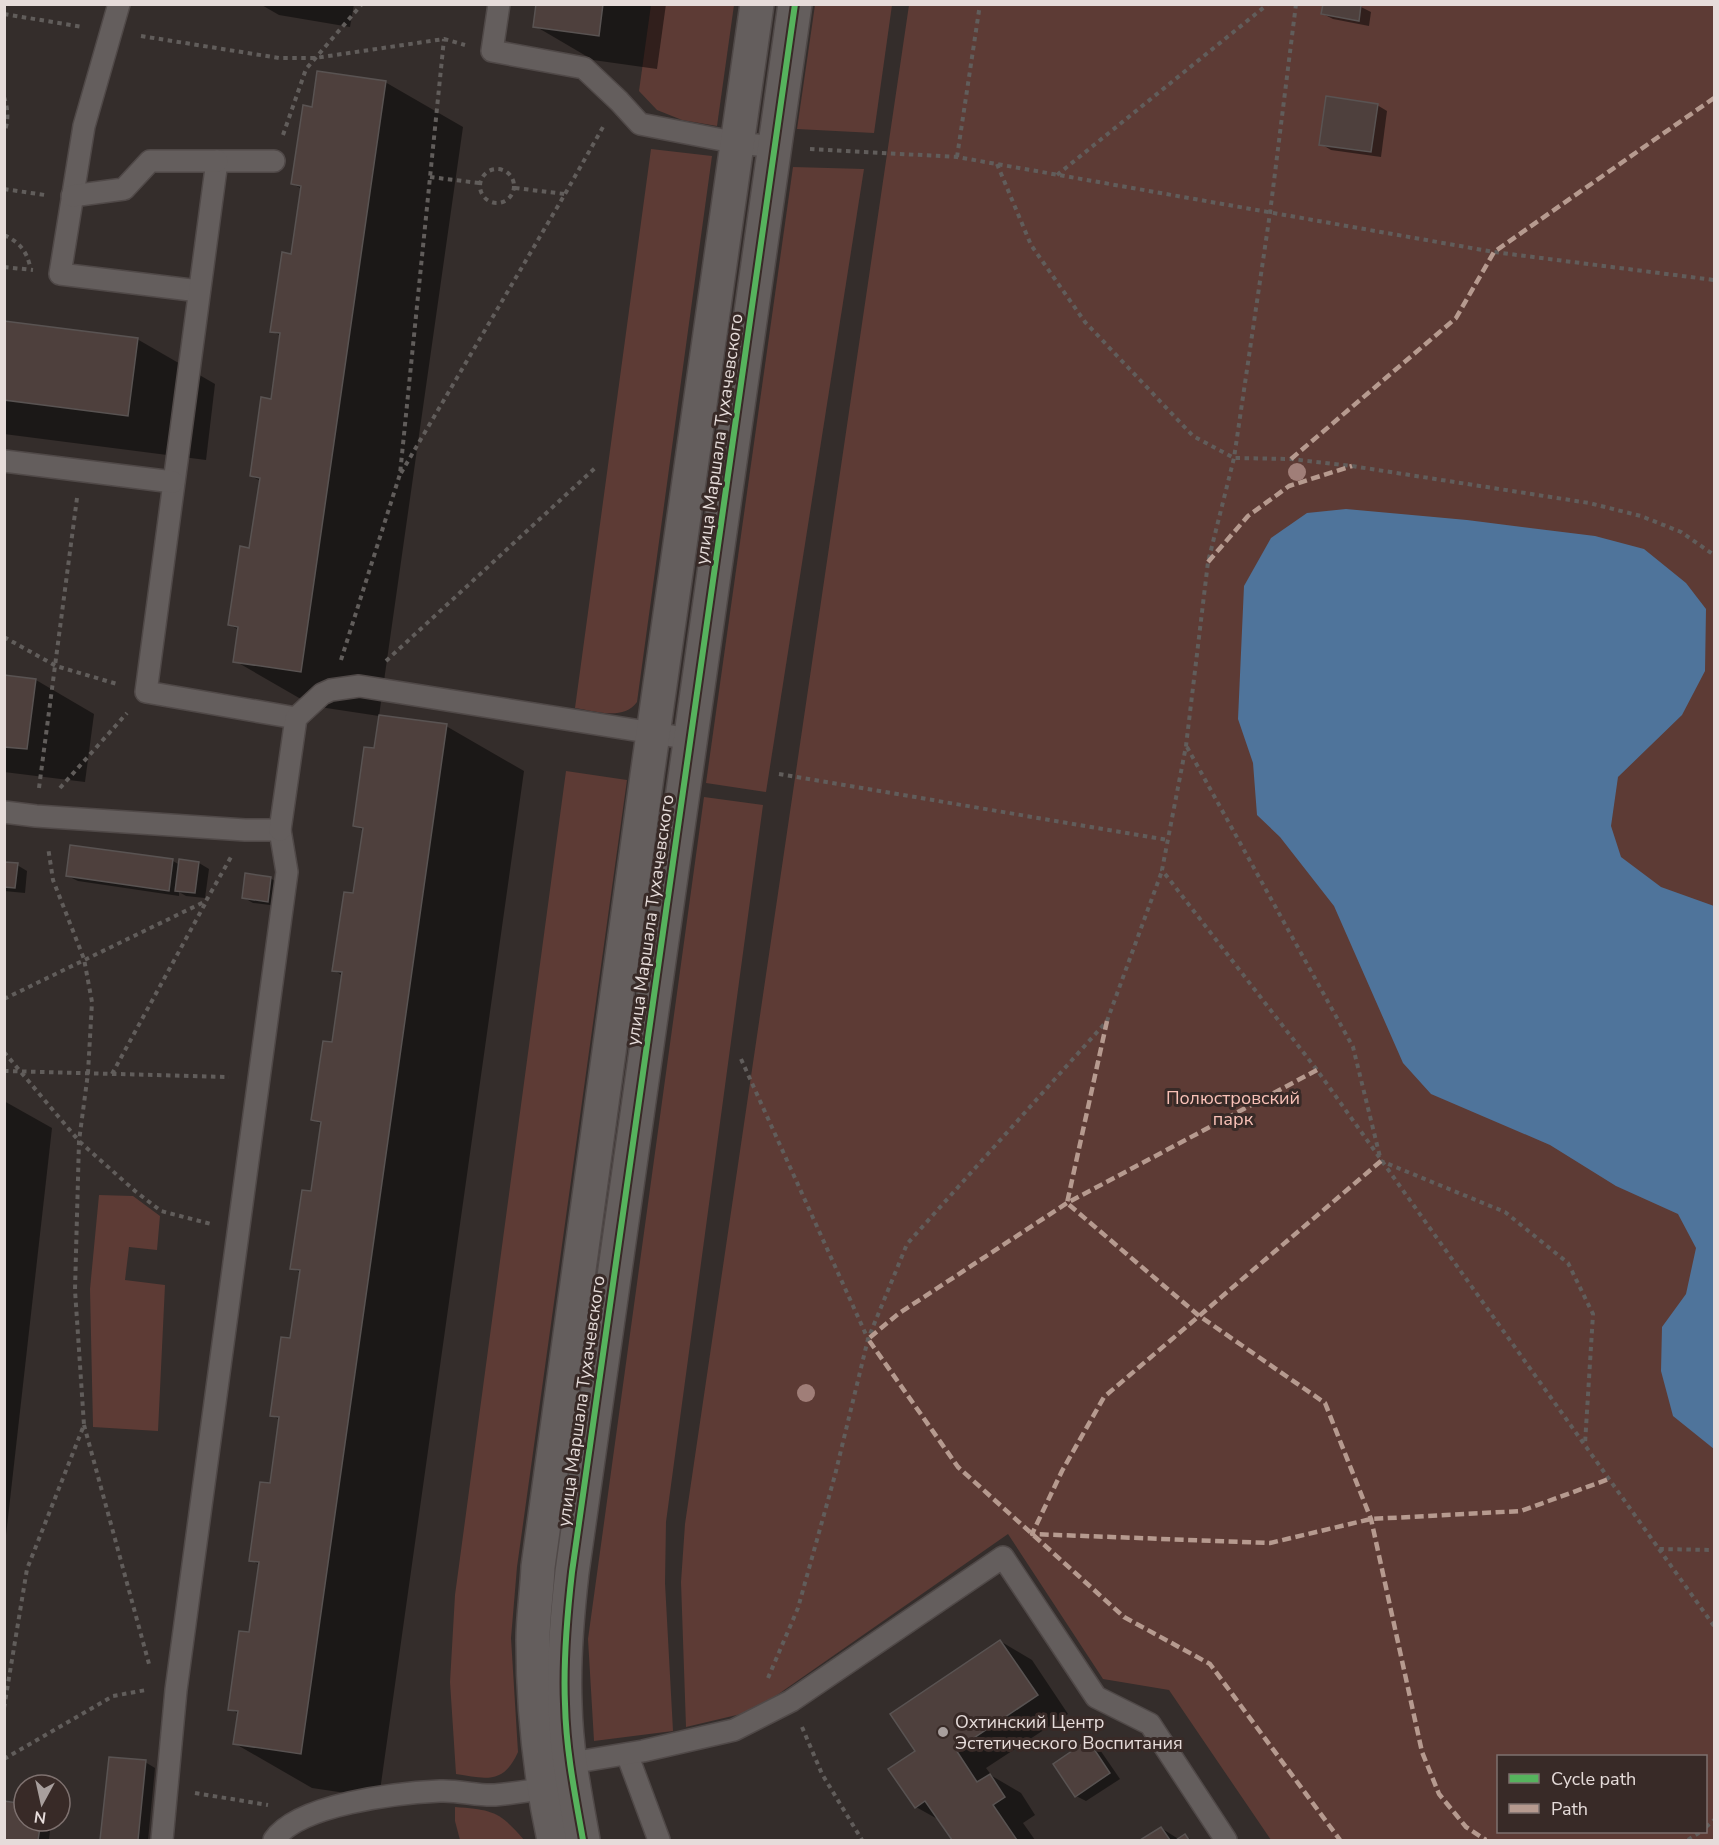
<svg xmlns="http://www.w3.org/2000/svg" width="1719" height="1845" viewBox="0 0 1719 1845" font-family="'Nunito Sans',sans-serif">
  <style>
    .green { fill: #5d3b35; fill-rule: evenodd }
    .water { fill: #4f749b }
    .shadow { fill: #0007 }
    .building { fill: #4e403d; stroke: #595352; stroke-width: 1.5 }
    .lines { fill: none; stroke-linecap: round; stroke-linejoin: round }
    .lane-casing { stroke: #504948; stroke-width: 24 }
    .secondary-casing { stroke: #504948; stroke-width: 36 }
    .path { stroke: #615d5b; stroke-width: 4; stroke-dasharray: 4.5 4.5; stroke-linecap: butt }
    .lane { stroke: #645e5d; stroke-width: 21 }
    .secondary { stroke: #645e5d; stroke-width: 33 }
    .quiet { stroke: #b69a8f; stroke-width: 4.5; stroke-dasharray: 9 4.5; stroke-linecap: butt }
    .cycleway-casing { stroke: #382a27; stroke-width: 10 }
    .cycleway { stroke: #56b35d; stroke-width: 6 }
    .tree { fill: #a07e78 }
    .poi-dot { fill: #a89f9d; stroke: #382a27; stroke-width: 2 }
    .labels { text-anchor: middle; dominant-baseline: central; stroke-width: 6; stroke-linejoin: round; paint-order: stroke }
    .street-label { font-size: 18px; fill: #e6dcda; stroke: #382a27 }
    .park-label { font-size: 18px; fill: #f9c1b7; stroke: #382a27 }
    .poi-label { font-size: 18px; fill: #e6dcda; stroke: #382a27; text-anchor: start }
  </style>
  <rect width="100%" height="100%" fill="#342d2b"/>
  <g class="green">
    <polygon points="651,5 734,5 717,126 682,120 657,110 639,91"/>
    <polygon points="815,5 892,5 874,133 797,129"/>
    <path d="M909 5H1714V1840H1271L1169 1690 1103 1679 1008 1534 767 1702 741 1714 686 1727 681 1582 685 1524ZM1498 1756H1706V1832H1498Z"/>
    <path d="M651 149 712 156 637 702C623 721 596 711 575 708Z"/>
    <polygon points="793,167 864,169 766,792 706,783"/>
    <path d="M566 771 627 780 517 1567 511 1638 518 1752C504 1784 486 1779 456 1774L450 1682 455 1595Z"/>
    <polygon points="704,797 763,805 666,1522 665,1583 673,1731 594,1741 588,1639"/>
    <polygon points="99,1195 133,1196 160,1216 157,1250 129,1247 125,1280 165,1285 158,1431 93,1427 90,1289"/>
    <path d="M455 1807C493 1810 499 1811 524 1840H460L455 1821Z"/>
  </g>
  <polygon class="water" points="1346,509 1467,520 1595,536 1644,549 1686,583 1706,609 1705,671 1682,715 1618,777 1611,826 1621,857 1661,887 1714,906 1714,1449 1673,1416 1661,1371 1662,1327 1686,1294 1696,1248 1678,1214 1616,1186 1550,1145 1431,1094 1403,1063 1334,906 1280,837 1257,815 1253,763 1238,719 1244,586 1271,538 1307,513"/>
  <g class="shadow">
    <polygon points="260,4 354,4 350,27 279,15"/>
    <polygon points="538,4 666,4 657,69 593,60 535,26"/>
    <polygon points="1325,4 1361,7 1371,12 1369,26 1333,19 1323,14"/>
    <polygon points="385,82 463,127 379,716 313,706 235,661 239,630 230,625 251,549 261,481 251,476 272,400 281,336 272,331 293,256 302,189 293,184 314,108"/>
    <polygon points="1377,105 1387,111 1381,157 1331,150 1321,144"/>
    <polygon points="4,322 137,339 215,384 206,460 4,434"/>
    <polygon points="4,676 36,680 94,714 85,782 4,772"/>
    <polygon points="446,726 524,771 379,1798 312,1788 234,1743 239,1714 230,1709 250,1634 260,1565 251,1560 271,1485 280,1420 271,1415 292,1340 301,1273 292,1268 312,1193 322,1125 313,1119 334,1044 343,976 334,970 355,895 364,831 355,825 375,750"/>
    <polygon points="173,861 180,865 199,863 209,869 205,898 186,896 179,892 179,896 78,881 68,876"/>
    <polygon points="4,863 17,865 27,871 25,893 4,891"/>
    <polygon points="270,878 280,884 278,906 253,903 243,897"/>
    <polygon points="4,1101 52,1128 4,1553"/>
    <polygon points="1000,1641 1032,1660 1068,1714 986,1768 992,1776 1021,1793 1035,1815 1023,1823 1035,1840 954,1840 941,1821 916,1807 917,1751"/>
    <polygon points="1088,1741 1098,1747 1120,1779 1086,1801 1076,1796"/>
    <polygon points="110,1759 145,1762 155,1768 148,1840 101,1840"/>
    <polygon points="4,1803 24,1805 24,1821 51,1821 49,1840 4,1840"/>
    <polygon points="1161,1828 1180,1840 1185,1836 1192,1840 1143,1840"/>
  </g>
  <g class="building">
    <polygon points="536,4 603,4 599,36 533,27"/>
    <polygon points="1323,4 1361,5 1359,21 1321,14"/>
    <polygon points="317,71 386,81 301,672 233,662 238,627 228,625 240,546 249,548 260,478 250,476 261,397 271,399 280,333 270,332 282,252 291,254 301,186 291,184 303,105 312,107"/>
    <polygon points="1326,96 1378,104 1371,152 1319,145"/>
    <polygon points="4,321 138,338 128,416 4,400"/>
    <polygon points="4,675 36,679 27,749 4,747"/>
    <polygon points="379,715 447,724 301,1754 233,1744 238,1711 228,1710 239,1631 249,1632 259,1562 249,1561 260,1482 270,1483 279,1417 270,1416 281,1337 290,1338 300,1270 290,1269 302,1190 311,1191 321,1122 311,1120 323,1041 332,1042 342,972 332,971 344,892 353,893 363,828 353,826 364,747 374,748"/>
    <polygon points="70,845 173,859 169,891 66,876"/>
    <polygon points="179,859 199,862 195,893 175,891"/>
    <polygon points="4,862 18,863 15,888 4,887"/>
    <polygon points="245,873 271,877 268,902 242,898"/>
    <polygon points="1000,1640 1038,1695 956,1750 977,1782 990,1774 1005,1797 993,1805 1017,1840 952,1840 925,1801 915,1808 888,1769 915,1751 890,1714"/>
    <polygon points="1088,1740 1110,1773 1075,1797 1053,1764"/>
    <polygon points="109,1757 146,1760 138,1840 100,1840"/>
    <polygon points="4,1801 24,1804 24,1821 41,1821 38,1840 4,1840"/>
    <polygon points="1161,1827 1170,1840 1140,1840"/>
    <polygon points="1185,1834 1189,1840 1176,1840"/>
  </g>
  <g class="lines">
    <g class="lane-casing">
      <g id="lane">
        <polyline points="119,4 84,126 60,274 199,291"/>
        <polyline points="499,4 492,51 584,68 619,101 640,124 738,143 775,147"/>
        <polyline points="274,161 217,161 146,692 296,718"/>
        <polyline points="72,196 124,189 150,161 217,161"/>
        <polyline points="4,461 173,482"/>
        <polyline points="4,812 36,816 245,830 280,830 287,872 176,1690 162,1840"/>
        <polyline points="280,830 296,718 322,694 331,690 359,686 691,739"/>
        <polyline points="627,1754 659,1840"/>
        <polyline points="559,1765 643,1751 734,1730 791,1701 1003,1557 1096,1697 1150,1724 1226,1840"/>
        <path d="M274 1840C298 1804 398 1793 440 1791 459 1790 477 1796 495 1795 515 1793 535 1790 554 1787"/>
      </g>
    </g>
    <g class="secondary-casing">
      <g id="secondary">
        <path d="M554 1840C540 1775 533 1708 533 1640 533 1616 537 1592 538 1567L647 776 757 4"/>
        <path d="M583 1840C575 1795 566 1750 565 1704 563 1660 567 1616 572 1572L795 4"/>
      </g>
    </g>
    <g class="path">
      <polyline points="1296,4 1270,213 1234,458 1208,562 1186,746 1162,870 1317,1070 1659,1549 1714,1550"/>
      <polyline points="4,14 83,27"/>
      <polyline points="141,36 279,58 315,58 444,39 465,45"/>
      <path d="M4 97C8 108 9 122 4 132"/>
      <polyline points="283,135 306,69 362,4"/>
      <polyline points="810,149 957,157 1494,252 1714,280"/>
      <polyline points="957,157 980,4"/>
      <polyline points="997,164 1031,245 1085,322 1193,436 1234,458 1291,459 1352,466 1589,503 1641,516 1681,532 1714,555"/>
      <circle cx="497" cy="186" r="17"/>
      <polyline points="1057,175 1268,4"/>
      <polyline points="430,177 479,183"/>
      <polyline points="515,188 565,194"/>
      <polyline points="4,189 45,195"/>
      <path d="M4 235C19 242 26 250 30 266"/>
      <polyline points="4,267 33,270"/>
      <polyline points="401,473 565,194 603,127"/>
      <polyline points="4,637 56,666 117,684"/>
      <polyline points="341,660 400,474 444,39"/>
      <polyline points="386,661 595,468"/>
      <polyline points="1187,747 1353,1047 1381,1161 1505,1212 1568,1263 1593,1314 1585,1444"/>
      <polyline points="779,774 1168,840"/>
      <polyline points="39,788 77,498"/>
      <polyline points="60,788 127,713"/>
      <polyline points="4,999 206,901 231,857"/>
      <polyline points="4,1052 79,1141 135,1191 161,1211 211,1224"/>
      <polyline points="741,1059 868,1339"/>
      <polyline points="4,1071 229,1077"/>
      <polyline points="112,1074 206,902"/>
      <polyline points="84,1425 149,1664"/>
      <polyline points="1659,1549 1714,1626"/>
      <polyline points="768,1678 798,1608 835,1475 868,1339 907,1244 1107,1021 1162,871"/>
      <polyline points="4,1708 27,1569 84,1425 75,1290 79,1141 88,1073 92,1002 84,959 53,880 48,847"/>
      <polyline points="802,1727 822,1774 862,1840"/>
      <polyline points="4,1759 113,1696 146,1690"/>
      <polyline points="195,1793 268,1805"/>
      <polyline points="1706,1827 1714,1820"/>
      <polyline points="1688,1840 1700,1832"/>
    </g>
    <use href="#lane" class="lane"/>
    <use href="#secondary" class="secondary"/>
    <g class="quiet">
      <polyline points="1291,459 1456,318 1494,252 1714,98"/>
      <polyline points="1208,562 1248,516 1289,486 1352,466"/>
      <polyline points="1107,1021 1067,1203 1198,1315 1325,1403 1371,1519 1422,1752 1439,1794 1466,1827 1486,1840"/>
      <polyline points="1317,1070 1067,1203 898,1314 868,1339 958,1467 1124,1617 1210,1664 1340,1840"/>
      <polyline points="1381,1161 1104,1397 1062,1471 1032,1534 1270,1543 1371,1519 1521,1511 1609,1479"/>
    </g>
    <g class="cycleway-casing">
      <path id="cycleway" d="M583 1840C575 1795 566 1750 565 1704 563 1660 567 1616 572 1572L795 4"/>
    </g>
    <use href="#cycleway" class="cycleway"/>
  </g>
  <g class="tree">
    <circle cx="1297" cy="472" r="9"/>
    <circle cx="806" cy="1393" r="9"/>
  </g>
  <circle class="poi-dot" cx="943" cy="1732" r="6"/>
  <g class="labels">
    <g class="street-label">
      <text transform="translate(719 439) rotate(-82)">улица Маршала Тухачевского</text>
      <text transform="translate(650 920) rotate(-82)">улица Маршала Тухачевского</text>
      <text transform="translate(581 1401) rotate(-82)">улица Маршала Тухачевского</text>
    </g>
    <g class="park-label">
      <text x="1233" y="1098">Полюстровский<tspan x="1233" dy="21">парк</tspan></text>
    </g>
    <g class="poi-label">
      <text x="955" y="1722">Охтинский Центр<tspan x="955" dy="21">Эстетического Воспитания</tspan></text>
    </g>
  </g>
  <rect width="1719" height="1845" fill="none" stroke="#e6dcda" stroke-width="12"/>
  <rect x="1497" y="1755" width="210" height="78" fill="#382a27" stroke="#7e716f" stroke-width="1.5"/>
  <rect x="1509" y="1774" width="30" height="9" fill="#56b35d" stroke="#7e716f" stroke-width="1.5"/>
  <text x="1551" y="1785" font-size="18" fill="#e6dcda">Cycle path</text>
  <rect x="1509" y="1804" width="30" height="9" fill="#b69a8f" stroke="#7e716f" stroke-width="1.5"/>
  <text x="1551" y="1815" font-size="18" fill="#e6dcda">Path</text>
  <g transform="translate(42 1803) rotate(188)"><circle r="28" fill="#382a27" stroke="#7e716f" stroke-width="1.5"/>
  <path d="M0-4.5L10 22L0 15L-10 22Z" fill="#a89f9d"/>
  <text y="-9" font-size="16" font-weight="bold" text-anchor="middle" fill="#e6dcda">N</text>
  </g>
</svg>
